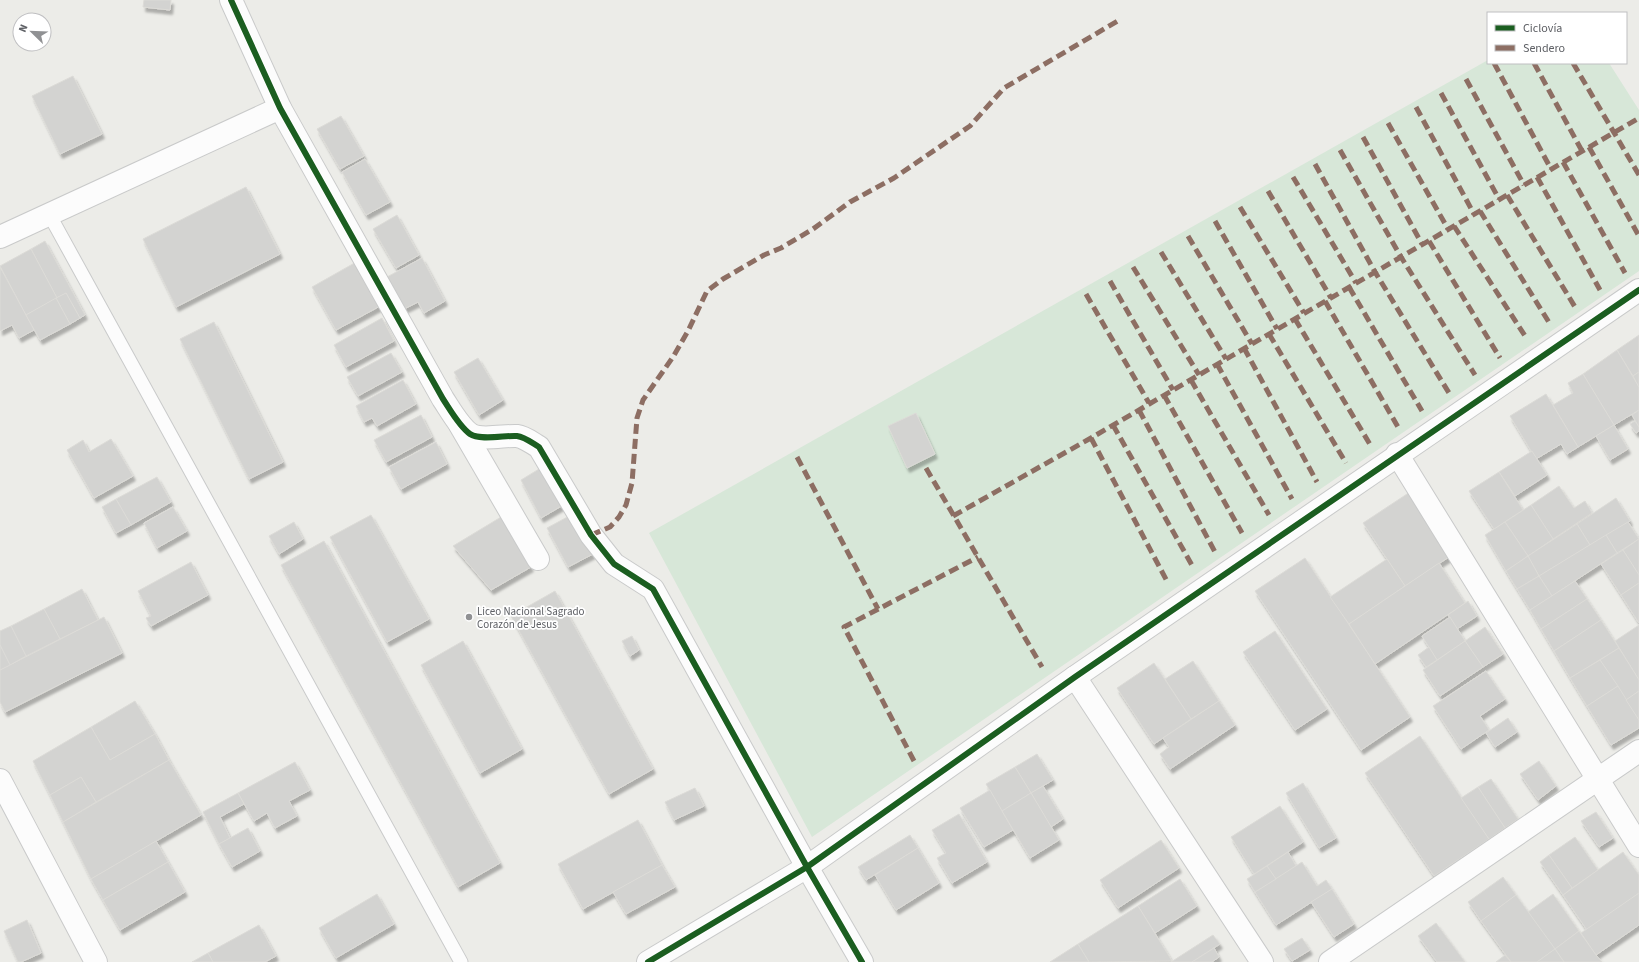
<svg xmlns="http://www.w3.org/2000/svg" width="1639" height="962" viewBox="0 0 1639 962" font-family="'Source Sans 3',sans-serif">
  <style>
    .green { fill: #d7e7d8 }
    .building { fill: #d3d3d1; stroke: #dcdbd7; filter: url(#shadow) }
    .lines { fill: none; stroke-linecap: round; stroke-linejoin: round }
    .service-casing { stroke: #c9caca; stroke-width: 15 }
    .minor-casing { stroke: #c9caca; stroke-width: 24 }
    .service { stroke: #fcfcfc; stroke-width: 13 }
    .minor { stroke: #fcfcfc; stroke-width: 22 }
    .quiet { stroke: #8d6e63; stroke-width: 5; stroke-dasharray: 10 5; stroke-linecap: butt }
    .cycleway-casing { stroke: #fff; stroke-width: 8 }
    .cycleway { stroke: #1b5e20; stroke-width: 6 }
    .poi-dot { fill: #909193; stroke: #fff; stroke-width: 1.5 }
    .labels { text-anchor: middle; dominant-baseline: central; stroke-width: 3.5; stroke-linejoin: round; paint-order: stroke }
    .poi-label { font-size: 11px; fill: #5e6065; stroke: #fff; text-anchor: start }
  </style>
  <defs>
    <filter id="shadow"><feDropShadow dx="2.5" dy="4.5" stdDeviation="1" flood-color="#0004"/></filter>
  </defs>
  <rect width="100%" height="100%" fill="#ecece8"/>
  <polygon class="green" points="1488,60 1488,63 1609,63 1639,110 1639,271 812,837 649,533"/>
  <g class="building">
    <polygon points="144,0 171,0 170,10 143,7"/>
    <polygon points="73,76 102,134 60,154 32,96"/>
    <polygon points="341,116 364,156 340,169 317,129"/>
    <polygon points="365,159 390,202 366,215 342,172"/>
    <polygon points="246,187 280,254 176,307 143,239"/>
    <polygon points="397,215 419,255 396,268 373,229"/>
    <polygon points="45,241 85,315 80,318 66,293 57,298 31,249"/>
    <polygon points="31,249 57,298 26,315 0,266"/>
    <polygon points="422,258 445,301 424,313 418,302 404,309 387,277"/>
    <polygon points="358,261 382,305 336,330 312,287"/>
    <polygon points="0,267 34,330 19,338 12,325 0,331"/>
    <polygon points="66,293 80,318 70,324 56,298"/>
    <polygon points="56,298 70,324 40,340 26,315"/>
    <polygon points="382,318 394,341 346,367 334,345"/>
    <polygon points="214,322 283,462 249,479 180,339"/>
    <polygon points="1639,335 1639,372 1633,376 1617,350"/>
    <polygon points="1617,350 1639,387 1639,410 1614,425 1583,374"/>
    <polygon points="391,353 402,372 358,396 347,377"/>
    <polygon points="478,358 503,400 479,415 454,372"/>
    <polygon points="1639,372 1639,387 1633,376"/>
    <polygon points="1583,374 1614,425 1578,447 1553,405 1573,393 1568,383"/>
    <polygon points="403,380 416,404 377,426 372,418 364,422 356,406"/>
    <polygon points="1546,394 1578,447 1567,454 1561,444 1536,459 1510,416"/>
    <polygon points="1639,410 1639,427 1632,415"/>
    <polygon points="916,413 935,454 907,468 888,426"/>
    <polygon points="421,415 432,437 386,462 374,440"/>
    <polygon points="1635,421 1639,427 1639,431 1636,433 1630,424"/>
    <polygon points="1614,425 1628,449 1610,460 1596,436"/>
    <polygon points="111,439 133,476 94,498 67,450 83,440 89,452"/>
    <polygon points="436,442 447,464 401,489 389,467"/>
    <polygon points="1532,451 1547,475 1515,496 1499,472"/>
    <polygon points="544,466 565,504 541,518 521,480"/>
    <polygon points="1499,472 1523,510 1494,529 1469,491"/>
    <polygon points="157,477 171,502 131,525 116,499"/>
    <polygon points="1559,486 1574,508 1585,501 1592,513 1553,539 1531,505"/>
    <polygon points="1410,492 1452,555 1405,586 1363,523"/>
    <polygon points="1616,498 1630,521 1590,545 1577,524"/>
    <polygon points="116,499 131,525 116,533 102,507"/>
    <polygon points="1531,505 1553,539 1528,556 1505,522"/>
    <polygon points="173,507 187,531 157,548 144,523"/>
    <polygon points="371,515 429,619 387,642 330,537"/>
    <polygon points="571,515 593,554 568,567 547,528"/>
    <polygon points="501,517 531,567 491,590 453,546"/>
    <polygon points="294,522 303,539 279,554 269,536"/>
    <polygon points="1505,522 1528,556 1506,571 1485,535"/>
    <polygon points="1628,522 1639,539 1617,553 1606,535"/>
    <polygon points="1577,524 1590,545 1539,576 1528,556"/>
    <polygon points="1606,535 1617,553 1552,596 1539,576"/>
    <polygon points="1639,539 1639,575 1623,550"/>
    <polygon points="324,541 500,863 458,887 281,565"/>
    <polygon points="1623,550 1639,575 1639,583 1621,595 1601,564"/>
    <polygon points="1528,556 1539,576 1517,589 1506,571"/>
    <polygon points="1305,558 1410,717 1361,750 1255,591"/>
    <polygon points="1387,559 1405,586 1349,624 1330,597"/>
    <polygon points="191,562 208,595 151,626 146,618 151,616 138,591"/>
    <polygon points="1439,563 1465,603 1375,664 1349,624"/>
    <polygon points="1539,576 1552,596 1530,610 1517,589"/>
    <polygon points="1575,581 1587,599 1541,629 1530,610"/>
    <polygon points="1639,583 1639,623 1621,595"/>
    <polygon points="82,589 98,620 60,639 44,609"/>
    <polygon points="555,591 653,769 609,794 511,616"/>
    <polygon points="1587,599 1601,620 1554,651 1541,629"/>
    <polygon points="1468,601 1477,616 1457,629 1448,615"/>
    <polygon points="44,609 60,639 26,656 11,626"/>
    <polygon points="104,617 122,653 5,712 0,702 0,670"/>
    <polygon points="1450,617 1465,641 1437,660 1422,636"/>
    <polygon points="1601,620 1619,648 1570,678 1554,651"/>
    <polygon points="1639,625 1639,680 1615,641"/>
    <polygon points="11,626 26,656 10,665 0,645 0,631"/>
    <polygon points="1485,627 1503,654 1483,667 1465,641"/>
    <polygon points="1275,631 1327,709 1295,730 1243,652"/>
    <polygon points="632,636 639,650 630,656 622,641"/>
    <polygon points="463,641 522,749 480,773 421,665"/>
    <polygon points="1465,641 1483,667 1440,696 1423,670"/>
    <polygon points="0,645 10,665 0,670"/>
    <polygon points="1429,647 1437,660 1426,667 1418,655"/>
    <polygon points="1619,648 1639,680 1639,691 1626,700 1600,660"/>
    <polygon points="1600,660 1618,686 1587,706 1570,678"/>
    <polygon points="1193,661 1219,701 1191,719 1165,679"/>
    <polygon points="1154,663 1191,719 1154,744 1117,688"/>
    <polygon points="1486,671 1505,699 1480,716 1489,730 1461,749 1433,706"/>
    <polygon points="1618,686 1639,720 1639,728 1611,745 1587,706"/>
    <polygon points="1639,691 1639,720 1626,700"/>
    <polygon points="135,701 155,734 110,760 91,727"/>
    <polygon points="1219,701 1235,725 1170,769 1160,754 1169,747 1163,738"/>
    <polygon points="1508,718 1517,732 1495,747 1486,733"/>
    <polygon points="91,727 110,760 155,734 169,760 96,802 81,777 50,795 33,761"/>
    <polygon points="1420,736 1489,839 1434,876 1365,773"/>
    <polygon points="1037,754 1053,780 1031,793 1015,767"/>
    <polygon points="169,760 201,815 91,879 63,822"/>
    <polygon points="1539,761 1556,786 1538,800 1520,774"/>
    <polygon points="295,762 310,790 289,801 297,816 275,828 267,813 254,821 238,793"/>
    <polygon points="1015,767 1031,793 1002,811 986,784"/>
    <polygon points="81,777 96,802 63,822 50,795"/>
    <polygon points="1491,779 1518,819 1505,828 1478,787"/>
    <polygon points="1303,783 1336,838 1319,848 1286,793"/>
    <polygon points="1043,786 1063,819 1051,827 1031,793"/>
    <polygon points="1478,787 1505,828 1489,839 1461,798"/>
    <polygon points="695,788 704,806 674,820 665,802"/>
    <polygon points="990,790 1013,830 984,847 960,808"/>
    <polygon points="238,793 244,804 220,817 230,838 219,844 203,812"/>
    <polygon points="1031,793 1059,840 1030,858 1002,811"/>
    <polygon points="1280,806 1303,842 1254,874 1231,837"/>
    <polygon points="1596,812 1613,838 1599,847 1581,821"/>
    <polygon points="959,814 987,862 952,883 937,858 946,853 932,830"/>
    <polygon points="638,820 662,865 583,909 558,864"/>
    <polygon points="248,828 260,851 232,867 219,844"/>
    <polygon points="910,835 918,848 866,880 858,867"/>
    <polygon points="1575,837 1598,870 1572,888 1549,855"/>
    <polygon points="1161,840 1179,868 1118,908 1100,880"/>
    <polygon points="156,841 168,862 103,900 91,879"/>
    <polygon points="918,848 939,883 896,910 875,875"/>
    <polygon points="1288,852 1296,866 1276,879 1267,866"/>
    <polygon points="1623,852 1639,875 1639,893 1587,930 1563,895"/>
    <polygon points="1549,855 1572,888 1563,895 1540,862"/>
    <polygon points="168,862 185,892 120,930 103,900"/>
    <polygon points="1302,862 1317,886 1326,880 1332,889 1276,925 1255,892"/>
    <polygon points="662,865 675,887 626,914 613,892"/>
    <polygon points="1267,866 1276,879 1255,892 1247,879"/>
    <polygon points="1503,877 1516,895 1481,921 1468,902"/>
    <polygon points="1180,879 1197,906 1155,933 1138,906"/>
    <polygon points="1332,889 1354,924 1334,937 1311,902"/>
    <polygon points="1639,893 1639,925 1596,955 1581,933"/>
    <polygon points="377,894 394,924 336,958 319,928"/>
    <polygon points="1553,894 1579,931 1555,949 1528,912"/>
    <polygon points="1516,895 1555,949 1537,962 1511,962 1481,921"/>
    <polygon points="1138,906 1172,961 1089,962 1078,944"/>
    <polygon points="27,920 41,953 21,962 18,962 4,931"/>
    <polygon points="1436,923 1465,962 1437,962 1418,936"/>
    <polygon points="259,925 276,956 265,962 213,962 208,953"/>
    <polygon points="1579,931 1596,955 1602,962 1564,962 1555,949"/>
    <polygon points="1213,935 1220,944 1192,962 1171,962"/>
    <polygon points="1302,938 1310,950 1292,961 1284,949"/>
    <polygon points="1078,944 1089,962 1050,962"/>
    <polygon points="1214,948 1219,957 1212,962 1192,962"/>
    <polygon points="1555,949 1564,962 1537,962"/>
    <polygon points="208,953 213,962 192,962"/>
    <polygon points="1505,955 1511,962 1496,962"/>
  </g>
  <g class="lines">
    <g class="service-casing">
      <polyline id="service" points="49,214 461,962"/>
    </g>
    <g class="minor-casing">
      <g id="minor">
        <path d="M231 0 280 108 443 399C451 411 459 426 470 434 480 441 506 435 517 436 525 437 532 443 539 447L591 535 614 564 653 589 807 867 862 962"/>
        <polyline points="0,237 280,108"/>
        <polyline points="460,425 538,559"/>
        <polyline points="1397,454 1639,846"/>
        <polyline points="1075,677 1262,962"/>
        <polyline points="0,780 96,962"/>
        <polyline points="648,962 807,867 1075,677 1639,290"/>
        <polyline points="1330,962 1639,751"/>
      </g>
    </g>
    <use href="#service" class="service"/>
    <use href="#minor" class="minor"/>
    <g class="quiet">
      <polyline points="1494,63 1551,169"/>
      <polyline points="1534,63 1582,151"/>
      <polyline points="1573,63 1639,175"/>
      <polyline points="1466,79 1524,185"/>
      <polyline points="1441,93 1499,199"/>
      <polyline points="1416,107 1474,214"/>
      <polyline points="1388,123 1448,229"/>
      <polyline points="1363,137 1422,244"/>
      <polyline points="1589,147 1639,236"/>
      <polyline points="1340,150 1401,257 1475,375"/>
      <polyline points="1563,162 1625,273"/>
      <polyline points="1315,164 1375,272 1449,393"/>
      <polyline points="1293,177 1356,283"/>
      <polyline points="1537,177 1600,290"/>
      <polyline points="1268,191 1331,298"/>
      <polyline points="1507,195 1575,307"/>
      <polyline points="1240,207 1304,313"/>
      <polyline points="1480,211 1550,324"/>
      <polyline points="1215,221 1277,329"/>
      <polyline points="1454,226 1527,339"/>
      <polyline points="1188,236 1252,344"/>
      <polyline points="1429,241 1500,358"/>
      <polyline points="1161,252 1226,359"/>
      <polyline points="1133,267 1199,375"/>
      <polyline points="1110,281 1173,390"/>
      <polyline points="1349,287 1422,411"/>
      <polyline points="1086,294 1149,403"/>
      <polyline points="1325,301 1398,427"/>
      <polyline points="1295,319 1371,446"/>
      <polyline points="1269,334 1346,463"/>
      <polyline points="1244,348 1317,482"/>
      <polyline points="1217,364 1292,499"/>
      <polyline points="1191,380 1269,515"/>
      <polyline points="1164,395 1242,533"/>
      <polyline points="1139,410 1215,552"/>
      <polyline points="1113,425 1193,567"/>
      <polyline points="1091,438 1168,583"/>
      <polyline points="797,457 878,609"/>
      <polyline points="926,468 1042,667"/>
      <polyline points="953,516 1091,438 1639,118"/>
      <polyline points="591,535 610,527 619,517 626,505 632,483 637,418 643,400 673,357 688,331 707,291 723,279 764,255 781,248 813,229 850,202 894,178 970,126 1004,88 1121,19"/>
      <polyline points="914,761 844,627 978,557"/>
    </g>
    <g class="cycleway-casing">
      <g id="cycleway">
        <path d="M231 0 280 108 443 399C451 411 459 426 470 434 480 441 506 435 517 436 525 437 532 443 539 447L591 535 614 564 653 589 807 867 862 962"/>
        <polyline points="648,962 807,867 1075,677 1639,290"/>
      </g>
    </g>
    <use href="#cycleway" class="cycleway"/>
  </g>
  <circle class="poi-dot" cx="469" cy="617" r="4"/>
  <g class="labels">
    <g class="poi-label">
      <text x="477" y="611">Liceo Nacional Sagrado<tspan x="477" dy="13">Corazón de Jesus</tspan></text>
    </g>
  </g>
  <rect x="1487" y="12" width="140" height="52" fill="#ffffff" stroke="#bfbfc1"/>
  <rect x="1495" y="25" width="20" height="6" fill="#1b5e20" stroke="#bfbfc1"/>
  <text x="1523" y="32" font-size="12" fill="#5e6065">Ciclovía</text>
  <rect x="1495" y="45" width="20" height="6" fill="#8d6e63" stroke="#bfbfc1"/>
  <text x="1523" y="52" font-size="12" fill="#5e6065">Sendero</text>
  <g transform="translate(32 32) rotate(293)"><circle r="19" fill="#ffffff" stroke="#bfbfc1"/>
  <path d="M0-3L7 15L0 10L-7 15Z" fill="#909193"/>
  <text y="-6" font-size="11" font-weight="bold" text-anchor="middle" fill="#5e6065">N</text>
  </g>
</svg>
